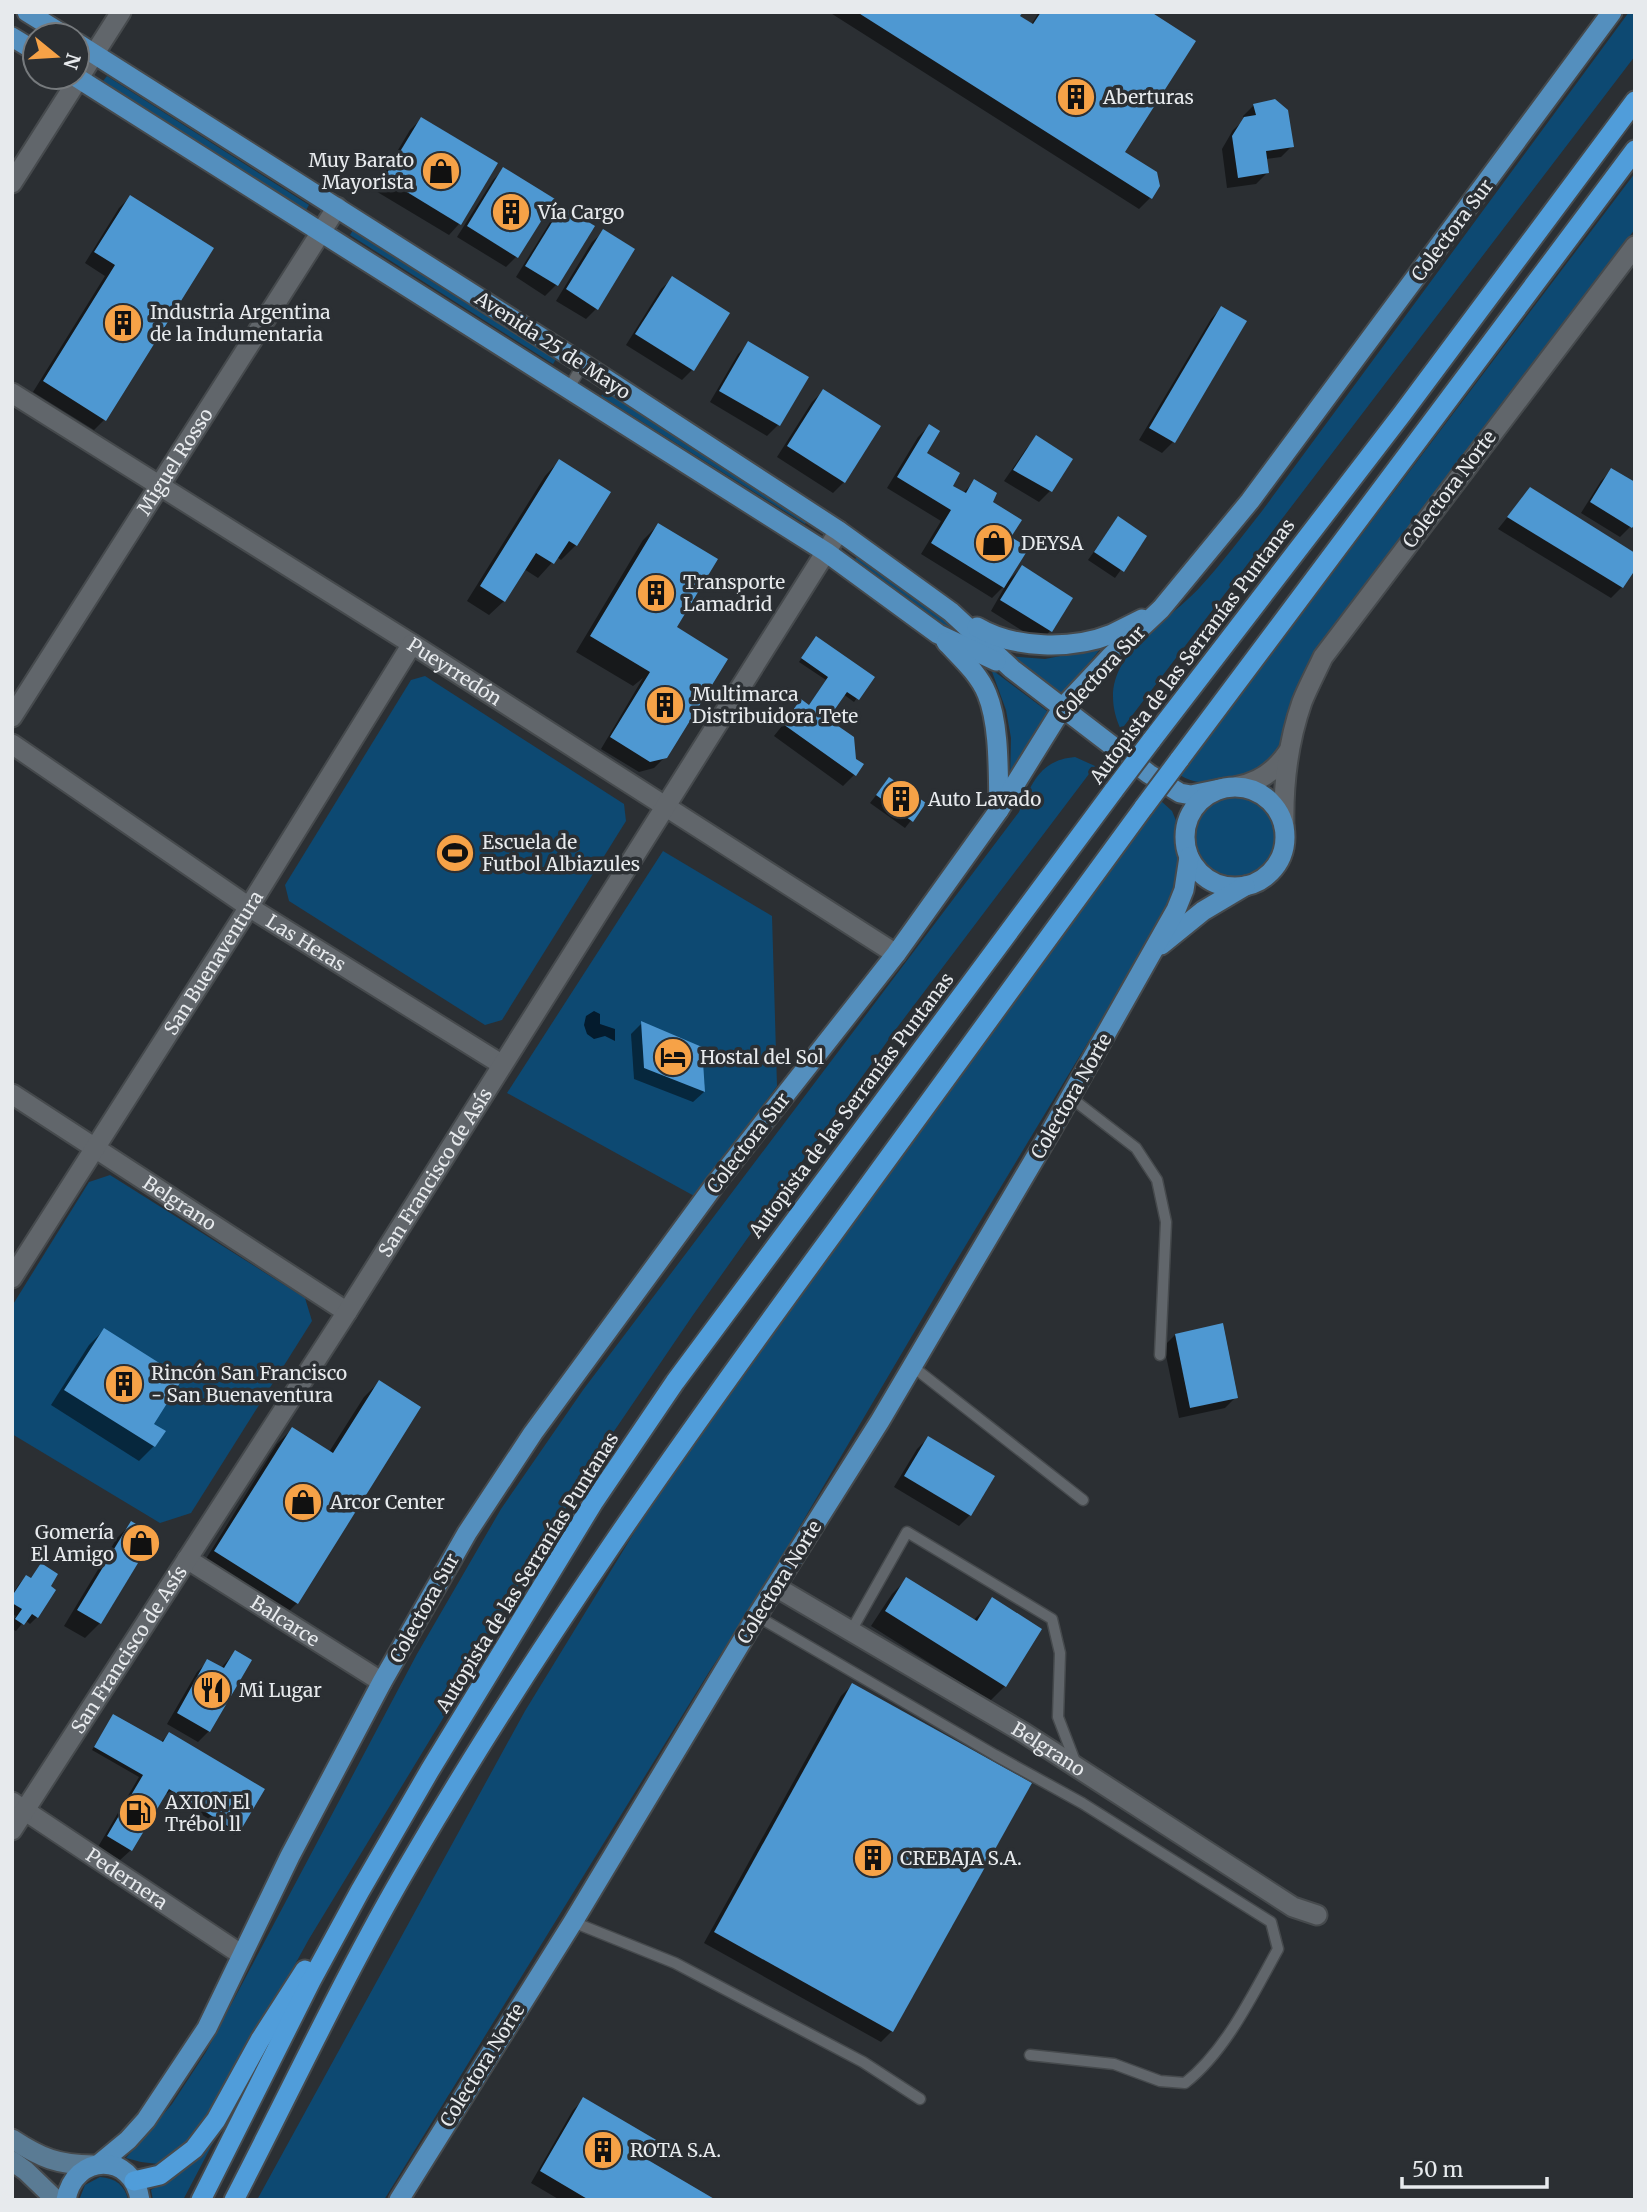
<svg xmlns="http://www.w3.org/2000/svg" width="1647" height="2212" viewBox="0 0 1647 2212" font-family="Merriweather,serif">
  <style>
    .green { fill: #0d4972 }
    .water { fill: #041b2d }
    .shadow { fill: #0007 }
    .building { fill: #4e98d2 }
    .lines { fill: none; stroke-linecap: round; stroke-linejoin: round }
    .service-casing { stroke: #464a4d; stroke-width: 13 }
    .minor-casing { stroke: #464a4d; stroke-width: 23 }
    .tertiary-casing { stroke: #464a4d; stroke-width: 23 }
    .secondary-casing { stroke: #464a4d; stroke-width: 23 }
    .primary-casing { stroke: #464a4d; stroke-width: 23 }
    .trunk-casing { stroke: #464a4d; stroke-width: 23 }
    .service { stroke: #61666b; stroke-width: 10 }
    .minor { stroke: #61666b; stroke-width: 19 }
    .tertiary { stroke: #61666b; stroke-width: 19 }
    .secondary { stroke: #5a7b94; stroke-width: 19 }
    .primary { stroke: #548fbe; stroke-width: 19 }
    .trunk { stroke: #509dda; stroke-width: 19 }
    .trunk-bridge-casing { stroke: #464a4d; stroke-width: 23; stroke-linecap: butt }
    .trunk-bridge { stroke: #509dda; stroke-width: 19 }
    .labels { text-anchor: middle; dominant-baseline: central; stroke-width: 7; stroke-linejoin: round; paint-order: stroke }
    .poi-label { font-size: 19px; fill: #e7eaed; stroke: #2b2f33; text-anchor: start }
    .street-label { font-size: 19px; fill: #e7eaed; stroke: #2b2f33 }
  </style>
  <rect width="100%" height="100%" fill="#2b2f33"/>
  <g class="green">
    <path d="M1629 12H1635V56L1121 730C1089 660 1161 630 1201 586 1223 562 1242 536 1262 511Z"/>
    <polygon points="107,76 309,205 306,210 103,81"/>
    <path d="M1635 173V229L1314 659C1300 697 1290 758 1249 776 1241 780 1231 779 1222 781 1206 783 1194 784 1180 775Z"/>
    <polygon points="353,230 556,359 553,364 350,235"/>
    <polygon points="605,391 808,519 805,524 601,396"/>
    <polygon points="859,556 958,629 954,632 855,559"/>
    <polygon points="1101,648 1066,691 1057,694 1008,656 1045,659"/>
    <polygon points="991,669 1051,714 1010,782 1011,738 1006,710"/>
    <polygon points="425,676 624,804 626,821 502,1020 485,1025 289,901 285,885 411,680"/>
    <path d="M1075 757 1095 766 896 1029 693 1315 606 1443 515 1591 442 1720 309 1939 212 2115 171 2160 158 2164 141 2162 126 2158 172 2104 206 2052 417 1654 501 1509 583 1390 1019 812C1032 783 1040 760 1075 757Z"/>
    <circle cx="1236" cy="837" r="40"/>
    <polygon points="1161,801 1172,811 1177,823 1180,856 1179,879 1164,916 949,1273 757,1599 709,1672 384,2200 257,2200 525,1711 637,1528 731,1385 1062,927"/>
    <polygon points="663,851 772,916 777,1086 696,1197 507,1093"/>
    <polygon points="110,1175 305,1298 312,1321 191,1513 160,1523 12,1434 12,1306 89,1182"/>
    <polygon points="214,2141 183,2200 153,2200 151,2190 172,2177 207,2143"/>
    <path d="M100 2177C115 2178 125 2185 128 2200H79L85 2185Z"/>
  </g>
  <polygon class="water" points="594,1011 600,1014 600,1024 615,1029 615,1041 605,1036 594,1039 587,1034 584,1025 586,1016"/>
  <g class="shadow">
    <polygon points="829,12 1021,12 1018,17 1031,25 1039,12 1147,12 1123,153 1150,198 1139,209"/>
    <polygon points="1254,105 1292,146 1281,157 1265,159 1267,173 1256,184 1227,188 1222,149 1233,130 1244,120 1243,116"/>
    <polygon points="421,119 459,224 449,235 374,190 410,130"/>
    <polygon points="504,169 517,256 506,267 457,237 493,180"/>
    <polygon points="130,197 105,419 94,430 33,392 105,276 85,263 119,208"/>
    <polygon points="562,208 556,285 545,296 516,277 552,219"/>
    <polygon points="603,232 597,308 586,319 556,301 592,242"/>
    <polygon points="672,279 692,370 682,380 626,345 661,289"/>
    <polygon points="1221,308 1245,322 1173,442 1162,453 1139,440 1211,319"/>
    <polygon points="749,344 778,425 767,436 710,402 738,354"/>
    <polygon points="823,391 844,482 833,493 777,457 812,402"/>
    <polygon points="929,426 925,453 950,486 964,492 975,481 990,502 1008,538 1007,582 1022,567 1071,599 1050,631 1040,642 991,611 1007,583 992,598 921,554 941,521 887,488 918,437"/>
    <polygon points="1036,438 1070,460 1050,491 1039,502 1004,481 1026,449"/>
    <polygon points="559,461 576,545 561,560 557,557 538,578 524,569 504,601 489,615 467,601 545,476"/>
    <polygon points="1612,470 1631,526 1620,537 1581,513 1601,481"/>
    <polygon points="1530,489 1622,587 1611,598 1498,529"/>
    <polygon points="1118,518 1145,536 1115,578 1088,560"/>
    <polygon points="658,525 671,634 665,757 654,768 639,772 601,749 643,678 633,686 576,652 643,540"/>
    <polygon points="814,641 872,677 854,702 843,694 827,718 854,775 843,786 774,736 801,702 808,707 826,680 799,662"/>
    <polygon points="889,779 924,804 905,828 870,803"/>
    <polygon points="642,1023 700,1048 704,1092 693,1102 634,1079 631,1034"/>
    <polygon points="104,1330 152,1424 154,1446 139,1461 51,1405 89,1345"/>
    <polygon points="1175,1335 1236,1397 1225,1408 1179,1418 1164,1346"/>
    <polygon points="379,1382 297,1603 282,1618 201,1567 277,1444 292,1429 329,1452 364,1397"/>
    <polygon points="928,1438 970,1515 959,1526 894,1487 917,1449"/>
    <polygon points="132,1523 152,1536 100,1623 85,1638 64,1626 117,1538"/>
    <polygon points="41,1565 37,1617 30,1624 25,1620 16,1631 12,1629 12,1622 16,1616 12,1614 12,1595 19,1584 26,1577 30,1579"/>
    <polygon points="907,1579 973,1621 992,1600 1005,1686 990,1701 871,1626 892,1594"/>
    <polygon points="235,1652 209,1731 198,1742 167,1724 197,1672 208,1661 221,1668"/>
    <polygon points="852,1685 892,2031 881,2042 704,1943 841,1696"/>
    <polygon points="113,1716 160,1743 169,1734 262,1790 238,1832 235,1835 165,1792 131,1850 120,1860 98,1847 139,1777 92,1750"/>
    <polygon points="584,2099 645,2160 713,2200 560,2200 531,2183 573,2110"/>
  </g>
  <g class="building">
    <polygon points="857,12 1023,12 1020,16 1033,24 1041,12 1151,12 1196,41 1125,152 1157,172 1160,186 1152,199"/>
    <polygon points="1275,99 1288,110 1294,147 1266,151 1269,173 1238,178 1232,136 1244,117 1256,115 1253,104"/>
    <polygon points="421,117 498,163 461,225 384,178"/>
    <polygon points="503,167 555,199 518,258 467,226"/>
    <polygon points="130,195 214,248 106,421 43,381 115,265 94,252"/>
    <polygon points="562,206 595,226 558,286 525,266"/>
    <polygon points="603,229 635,249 598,310 566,289"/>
    <polygon points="672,276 730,313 694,371 635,334"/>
    <polygon points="1221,306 1247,321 1175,443 1149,428"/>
    <polygon points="748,341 809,377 780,426 719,391"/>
    <polygon points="823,389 881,426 845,483 787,446"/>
    <polygon points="929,424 940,431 927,453 960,473 953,486 966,493 974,479 997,493 993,502 1022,520 1011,537 1029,548 1004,588 931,543 951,510 897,477"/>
    <polygon points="1036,435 1073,459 1052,492 1013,470"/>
    <polygon points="559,459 611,492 577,546 569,541 554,564 536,553 505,602 480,586"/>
    <polygon points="1611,468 1635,482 1635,524 1632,528 1590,502"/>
    <polygon points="1530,487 1635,553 1635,570 1623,588 1507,517"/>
    <polygon points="1118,516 1147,536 1124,572 1094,552"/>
    <polygon points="658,523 718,559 677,627 728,659 667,758 650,762 610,737 650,672 590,636"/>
    <polygon points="1022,565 1073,598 1052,632 1000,600"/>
    <polygon points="816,636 875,677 859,700 847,692 828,719 854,737 856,759 864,764 856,776 783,724 801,699 809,705 828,677 801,658"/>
    <polygon points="889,777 926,803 913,822 876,795"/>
    <polygon points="641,1021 702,1047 705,1092 644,1068"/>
    <polygon points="1223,1323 1238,1398 1190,1408 1175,1334"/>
    <polygon points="104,1328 183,1378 154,1424 166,1431 155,1447 64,1390"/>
    <polygon points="379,1380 421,1407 298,1604 214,1551 292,1427 333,1453"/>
    <polygon points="928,1436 995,1476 971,1516 904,1476"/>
    <polygon points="131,1521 155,1535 101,1624 77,1610"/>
    <polygon points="41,1563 58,1574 51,1586 56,1590 38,1618 32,1614 24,1625 15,1619 22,1609 12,1603 12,1596 26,1575 31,1578"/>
    <polygon points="906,1577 977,1621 992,1597 1042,1629 1006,1687 885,1611"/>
    <polygon points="235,1650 252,1660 210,1732 177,1713 207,1659 224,1668"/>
    <polygon points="852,1683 1032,1783 893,2032 714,1932"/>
    <polygon points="113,1714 163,1742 169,1732 265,1789 239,1833 169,1789 132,1851 107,1836 143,1775 94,1747"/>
    <polygon points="583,2097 658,2141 648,2160 716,2200 589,2200 540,2171"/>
  </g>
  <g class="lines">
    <g class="service-casing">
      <g id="service">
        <polyline points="569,388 583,364"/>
        <polyline points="1070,1097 1136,1148 1157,1180 1166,1222 1160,1355"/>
        <polyline points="912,1366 1083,1500"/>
        <path d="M757 1616 995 1755 1082 1803 1271 1922 1278 1949C1253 1994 1226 2051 1185 2083L1160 2081 1114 2064 1030 2055"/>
        <polyline points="851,1631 907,1532 1052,1619 1060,1653 1058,1717 1076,1764"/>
        <polyline points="573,1922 675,1963 863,2062 920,2099"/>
      </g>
    </g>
    <g class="minor-casing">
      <g id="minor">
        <polyline points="12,183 121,12"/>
        <path id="s1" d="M12 393 412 644 896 954"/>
        <path id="s2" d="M12 717 337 207"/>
        <path id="s3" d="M12 744 249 907 501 1064"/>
        <path id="s4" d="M12 1094 347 1312"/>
        <path id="s5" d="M12 1278 249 907 412 644"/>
        <path id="s6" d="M187 1559 382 1682"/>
        <path id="s7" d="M776 1587 1024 1733 1293 1907 1317 1915"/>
        <path id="s8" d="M12 1802 242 1955"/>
        <path id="s9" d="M12 1830 347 1312 839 531"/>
      </g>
    </g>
    <g class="tertiary-casing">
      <g id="tertiary">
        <path d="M1238 786C1261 782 1276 770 1288 752"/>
        <path d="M1284 827C1283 785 1288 742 1302 702 1308 687 1316 672 1323 657L1635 246"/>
      </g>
    </g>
    <g class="secondary-casing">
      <g id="secondary">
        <path d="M12 2139C41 2158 58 2165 93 2165"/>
        <polyline points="12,2161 26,2171 56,2200"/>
      </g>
    </g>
    <g class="primary-casing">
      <g id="primary">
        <polyline points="27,12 64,35"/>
        <polyline points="12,37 35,51"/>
        <polyline points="77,43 583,364 839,531 951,612 1012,669 1149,774 1180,793 1191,795 1220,789"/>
        <polyline points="76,77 826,552 938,634 996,661"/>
        <path d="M977 627C1014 649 1072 650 1112 634 1122 629 1132 624 1142 619"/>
        <path d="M946 642C961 658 979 674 987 694 1000 725 998 776 999 810"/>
        <circle cx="1235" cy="837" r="50"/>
        <polyline points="1161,945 1203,911 1245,886"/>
        <polyline points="99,2164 128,2140 146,2120 207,2028 290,1856 382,1682 467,1533 533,1433 716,1183 896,954 999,810 1063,707 1110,657 1161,609 1250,501 1612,12"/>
        <path d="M66 2200C74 2153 133 2152 140 2200"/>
        <polyline points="399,2200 573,1922 757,1616 880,1421 1051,1131 1176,910 1184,890 1189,857"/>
      </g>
    </g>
    <g class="trunk-casing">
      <g id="trunk">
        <polyline points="1151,741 1402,414 1635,101"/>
        <polyline points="1179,760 1635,150"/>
        <polyline points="134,2181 160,2175 194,2149 216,2120 260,2040 305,1970"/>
        <polyline points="201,2200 311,1981 360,1891 430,1770 593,1503 675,1382 1114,790"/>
        <path d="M234 2200C292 2088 345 1974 408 1866 536 1646 683 1439 833 1234 937 1091 1040 949 1144 807"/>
      </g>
    </g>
    <use href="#service" class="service"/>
    <use href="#minor" class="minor"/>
    <use href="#tertiary" class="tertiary"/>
    <use href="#secondary" class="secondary"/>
    <use href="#primary" class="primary"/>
    <use href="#trunk" class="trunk"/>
    <g class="trunk-bridge-casing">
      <g id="trunk-bridge">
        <polyline points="1114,790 1151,741"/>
        <polyline points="1144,807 1179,760"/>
      </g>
    </g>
    <use href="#trunk-bridge" class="trunk-bridge"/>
  </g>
  <defs>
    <g id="building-disc" transform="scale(2.0125)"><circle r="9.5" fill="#f6a247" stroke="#2b2f33"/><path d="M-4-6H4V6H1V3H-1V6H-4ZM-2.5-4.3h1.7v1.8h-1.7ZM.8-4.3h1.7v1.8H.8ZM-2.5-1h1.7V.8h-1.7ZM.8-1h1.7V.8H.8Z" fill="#111"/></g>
    <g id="shop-disc" transform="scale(2.0125)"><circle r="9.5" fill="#f6a247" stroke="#2b2f33"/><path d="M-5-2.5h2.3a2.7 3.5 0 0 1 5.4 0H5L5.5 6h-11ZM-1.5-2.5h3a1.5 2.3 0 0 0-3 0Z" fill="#111"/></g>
    <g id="stadium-disc" transform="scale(2.0125)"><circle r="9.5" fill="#f6a247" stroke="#2b2f33"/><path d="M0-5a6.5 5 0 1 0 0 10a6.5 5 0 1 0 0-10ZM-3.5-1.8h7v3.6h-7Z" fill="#111"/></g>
    <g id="hotel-disc" transform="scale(2.0125)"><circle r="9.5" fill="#f6a247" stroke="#2b2f33"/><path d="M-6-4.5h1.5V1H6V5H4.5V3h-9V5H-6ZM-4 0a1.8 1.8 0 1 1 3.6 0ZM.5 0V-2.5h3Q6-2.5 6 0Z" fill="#111"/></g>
    <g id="restaurant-disc" transform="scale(2.0125)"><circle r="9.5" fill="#f6a247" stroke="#2b2f33"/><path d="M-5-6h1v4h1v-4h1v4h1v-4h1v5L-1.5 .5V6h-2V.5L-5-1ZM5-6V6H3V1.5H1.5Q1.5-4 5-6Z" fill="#111"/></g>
    <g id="fuel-disc" transform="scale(2.0125)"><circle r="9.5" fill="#f6a247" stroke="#2b2f33"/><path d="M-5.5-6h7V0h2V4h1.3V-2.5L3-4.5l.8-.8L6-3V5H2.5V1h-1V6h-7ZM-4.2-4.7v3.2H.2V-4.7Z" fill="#111"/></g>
  </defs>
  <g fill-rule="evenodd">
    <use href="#building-disc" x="1076" y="97"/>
    <use href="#shop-disc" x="441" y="171"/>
    <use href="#building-disc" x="511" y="212"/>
    <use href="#building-disc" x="123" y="323"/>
    <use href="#shop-disc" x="994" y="543"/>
    <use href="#building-disc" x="656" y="593"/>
    <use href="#building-disc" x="665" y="705"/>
    <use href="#building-disc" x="901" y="799"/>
    <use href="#stadium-disc" x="455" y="853"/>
    <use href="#hotel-disc" x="673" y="1057"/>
    <use href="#building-disc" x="124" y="1384"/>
    <use href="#shop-disc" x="303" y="1502"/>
    <use href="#shop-disc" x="141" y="1543"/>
    <use href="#restaurant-disc" x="212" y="1690"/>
    <use href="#fuel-disc" x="138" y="1813"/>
    <use href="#building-disc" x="873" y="1858"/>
    <use href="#building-disc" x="603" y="2150"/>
  </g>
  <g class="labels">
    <g class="poi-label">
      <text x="1103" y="97">Aberturas</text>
      <text x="414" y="160" text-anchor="end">Muy Barato<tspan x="414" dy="22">Mayorista</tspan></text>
      <text x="538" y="212">Vía Cargo</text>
      <text x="150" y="312">Industria Argentina<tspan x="150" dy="22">de la Indumentaria</tspan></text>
      <text x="1021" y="543">DEYSA</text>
      <text x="683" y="582">Transporte<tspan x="683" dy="22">Lamadrid</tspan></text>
      <text x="692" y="694">Multimarca<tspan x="692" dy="22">Distribuidora Tete</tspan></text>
      <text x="928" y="799">Auto Lavado</text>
      <text x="482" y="842">Escuela de<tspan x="482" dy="22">Futbol Albiazules</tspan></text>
      <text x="700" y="1057">Hostal del Sol</text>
      <text x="151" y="1373">Rincón San Francisco<tspan x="151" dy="22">- San Buenaventura</tspan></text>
      <text x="330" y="1502">Arcor Center</text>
      <text x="114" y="1532" text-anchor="end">Gomería<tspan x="114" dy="22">El Amigo</tspan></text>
      <text x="239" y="1690">Mi Lugar</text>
      <text x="165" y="1802">AXION El<tspan x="165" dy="22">Trébol ll</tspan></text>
      <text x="900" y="1858">CREBAJA S.A.</text>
      <text x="630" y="2150">ROTA S.A.</text>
    </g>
    <g class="street-label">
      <text transform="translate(1452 230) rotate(-53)">Colectora Sur</text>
      <text transform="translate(553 345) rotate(33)">Avenida 25 de Mayo</text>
      <text stroke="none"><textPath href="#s2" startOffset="303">Miguel Rosso</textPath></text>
      <text transform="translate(1449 489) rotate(-53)">Colectora Norte</text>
      <text transform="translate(1192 651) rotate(-53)">Autopista de las Serranías Puntanas</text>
      <text stroke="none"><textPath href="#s1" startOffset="523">Pueyrredón</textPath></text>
      <text transform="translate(1100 673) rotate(-47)">Colectora Sur</text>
      <text stroke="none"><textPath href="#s3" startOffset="355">Las Heras</textPath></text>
      <text stroke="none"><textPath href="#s5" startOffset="374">San Buenaventura</textPath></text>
      <text transform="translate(1071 1096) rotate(-60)">Colectora Norte</text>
      <text transform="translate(851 1105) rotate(-53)">Autopista de las Serranías Puntanas</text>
      <text transform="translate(748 1143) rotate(-52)">Colectora Sur</text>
      <text stroke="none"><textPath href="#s9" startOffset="782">San Francisco de Asís</textPath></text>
      <text stroke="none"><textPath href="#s4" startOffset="200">Belgrano</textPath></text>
      <text transform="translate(527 1572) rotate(-58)">Autopista de las Serranías Puntanas</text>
      <text transform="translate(779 1582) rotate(-58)">Colectora Norte</text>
      <text transform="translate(424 1608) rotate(-61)">Colectora Sur</text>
      <text stroke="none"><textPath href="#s6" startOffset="116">Balcarce</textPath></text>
      <text stroke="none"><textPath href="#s9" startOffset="215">San Francisco de Asís</textPath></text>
      <text stroke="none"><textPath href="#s7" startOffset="317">Belgrano</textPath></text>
      <text stroke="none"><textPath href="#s8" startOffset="138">Pedernera</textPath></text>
      <text transform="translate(482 2065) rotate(-58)">Colectora Norte</text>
    </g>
  </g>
  <rect width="1647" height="2212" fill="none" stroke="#e7eaed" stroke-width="28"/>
  <g transform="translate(56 56) rotate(108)"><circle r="33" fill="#2b2f33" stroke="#767a7d" stroke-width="2"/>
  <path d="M0-5L12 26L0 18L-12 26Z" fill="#f6a247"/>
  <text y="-10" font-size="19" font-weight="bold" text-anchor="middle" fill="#e7eaed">N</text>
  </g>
  <path d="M1402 2177v10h145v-10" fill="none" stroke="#e7eaed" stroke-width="3.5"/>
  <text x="1412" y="2177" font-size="21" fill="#e7eaed" stroke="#2b2f33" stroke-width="5" paint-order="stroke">50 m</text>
</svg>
